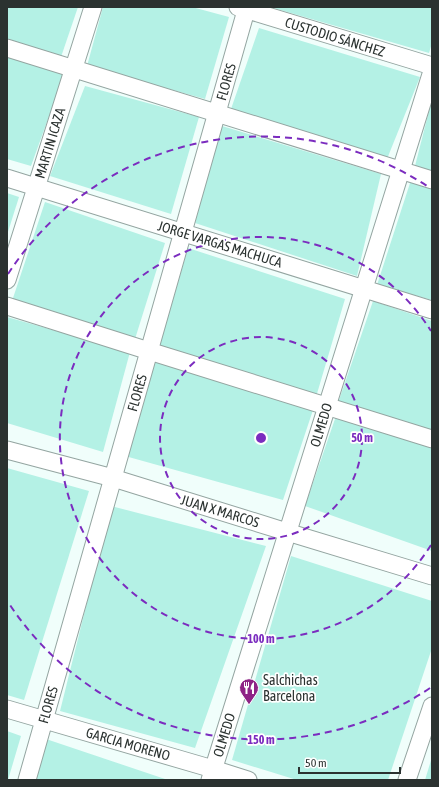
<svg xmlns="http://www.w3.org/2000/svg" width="439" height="787" viewBox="0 0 439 787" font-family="'Asap Condensed',sans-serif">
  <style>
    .building { fill: #b4f1e5 }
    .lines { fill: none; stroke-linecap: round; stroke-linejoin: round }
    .minor-casing { stroke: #94a5a1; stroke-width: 19 }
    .minor { stroke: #fff; stroke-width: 17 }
    .ring { fill: none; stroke: #7b2cbf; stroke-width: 2; stroke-dasharray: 7 5 }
    .labels { text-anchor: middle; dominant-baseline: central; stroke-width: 3.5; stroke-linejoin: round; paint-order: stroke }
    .street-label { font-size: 14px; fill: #2b3230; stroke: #fff }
    .poi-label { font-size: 14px; fill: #2b3230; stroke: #fff; text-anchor: start }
    .centre { fill: #7b2cbf; stroke: #fff; stroke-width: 2 }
    .ring-label { font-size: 12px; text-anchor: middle; font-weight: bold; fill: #7b2cbf; stroke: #fff; stroke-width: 3.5; stroke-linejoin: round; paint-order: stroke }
  </style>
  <rect width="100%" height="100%" fill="#f0fefb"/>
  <g class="building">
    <polygon points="7,7 78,7 61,57 7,40"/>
    <polygon points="103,7 192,7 229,17 205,99 87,66"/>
    <polygon points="270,7 432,7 432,43 429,53"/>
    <polygon points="259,28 420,77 387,159 231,109"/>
    <polygon points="7,56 65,72 31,166 7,159"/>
    <polygon points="85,86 199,117 171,214 50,176"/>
    <polygon points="431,103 432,103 432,172 415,166"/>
    <polygon points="222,126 381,174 357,276 195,223"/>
    <polygon points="411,180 432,186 432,300 377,285"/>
    <polygon points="7,193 19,197 7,235"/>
    <polygon points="45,202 165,243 135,339 12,301"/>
    <polygon points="188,248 345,299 316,397 159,348"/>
    <polygon points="373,301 432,321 432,430 338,403"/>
    <polygon points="7,317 130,352 103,452 7,423"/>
    <polygon points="155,362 313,410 283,500 125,456"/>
    <polygon points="336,416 432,446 432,551 305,506"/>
    <polygon points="7,468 89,491 24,700 7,695"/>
    <polygon points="111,506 266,546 195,748 60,711"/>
    <polygon points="291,556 432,601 432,648 388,780 297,780 232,760"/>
    <polygon points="7,731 21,736 8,780 7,780"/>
    <polygon points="46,739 168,780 34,780"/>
    <polygon points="432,758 432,780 425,780 432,757"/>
  </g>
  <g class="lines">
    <g class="minor-casing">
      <g id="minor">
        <polyline points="238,7 432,66"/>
        <polyline points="7,48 432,180"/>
        <polyline points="7,178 432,310"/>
        <polyline points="7,280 93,7"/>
        <polyline points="7,306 149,351 432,439"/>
        <polyline points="7,450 113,478 287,532 432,576"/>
        <polyline points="7,709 213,769 248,780"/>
        <polyline points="27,780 247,7"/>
        <polyline points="210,780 432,71"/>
        <polyline points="407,780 432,706"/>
      </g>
    </g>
    <use href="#minor" class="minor"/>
  </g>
  <g class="ring">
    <circle cx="261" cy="438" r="101"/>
    <path d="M431 545A201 201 0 1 1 431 331"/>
    <path d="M430 688A302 302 0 0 1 8 602M8 274A302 302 0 0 1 430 188"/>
  </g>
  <defs>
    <g id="restaurant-pin" transform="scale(1)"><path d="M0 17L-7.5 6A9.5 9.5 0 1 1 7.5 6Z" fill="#8e2386" stroke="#fff"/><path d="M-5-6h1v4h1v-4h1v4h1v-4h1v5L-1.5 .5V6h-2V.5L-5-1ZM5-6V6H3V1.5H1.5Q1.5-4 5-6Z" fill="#fff"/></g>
  </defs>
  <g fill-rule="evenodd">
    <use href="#restaurant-pin" x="249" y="688"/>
  </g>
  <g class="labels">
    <g class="street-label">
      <text transform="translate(335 37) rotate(17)">CUSTODIO SÁNCHEZ</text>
      <text transform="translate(226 82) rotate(-74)">FLORES</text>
      <text transform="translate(50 143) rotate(-73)">MARTIN ICAZA</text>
      <text transform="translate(220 244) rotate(17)">JORGE VARGAS MACHUCA</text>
      <text transform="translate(137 393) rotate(-74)">FLORES</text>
      <text transform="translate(321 425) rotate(-73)">OLMEDO</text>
      <text transform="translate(220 511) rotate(17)">JUAN X MARCOS</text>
      <text transform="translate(48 705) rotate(-74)">FLORES</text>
      <text transform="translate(224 735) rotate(-73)">OLMEDO</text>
      <text transform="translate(128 744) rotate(16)">GARCIA MORENO</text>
    </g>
    <g class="poi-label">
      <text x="263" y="680">Salchichas<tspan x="263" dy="16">Barcelona</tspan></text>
    </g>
  </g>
  <circle cx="261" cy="438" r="6" class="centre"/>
  <g class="ring-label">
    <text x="362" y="442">50 m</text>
    <text x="261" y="643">100 m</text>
    <text x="261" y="744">150 m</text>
  </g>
  <rect width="439" height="787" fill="none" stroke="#2b3230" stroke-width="16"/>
  <path d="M299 767v6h101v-6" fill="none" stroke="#2b3230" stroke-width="2"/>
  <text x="305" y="767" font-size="12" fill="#2b3230" stroke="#ffffff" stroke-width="3" paint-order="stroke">50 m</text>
</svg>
